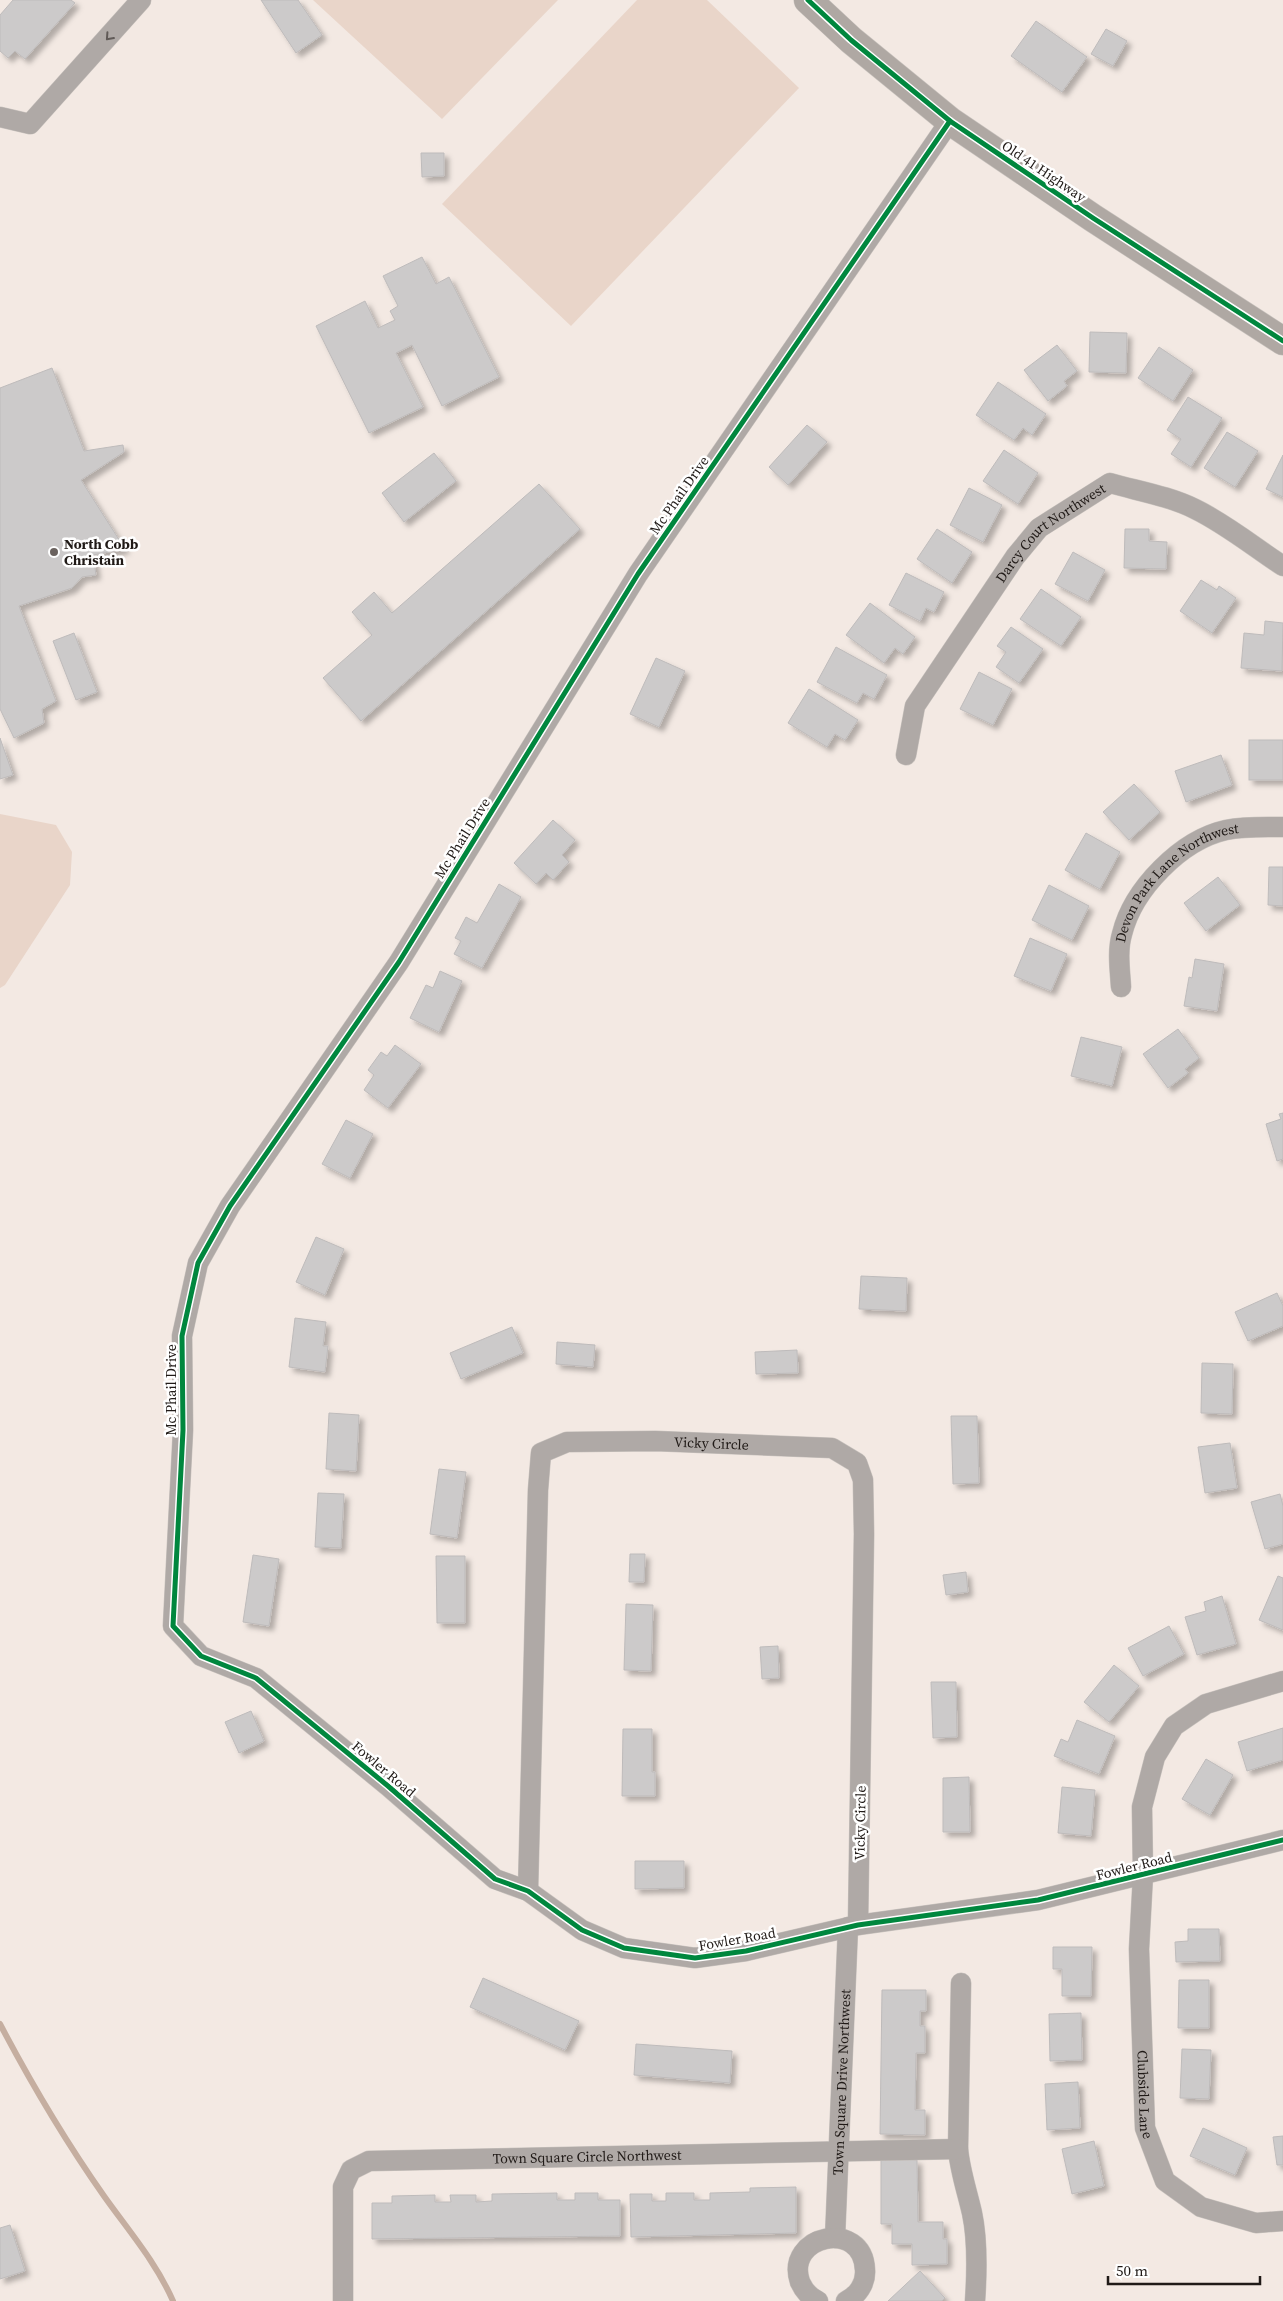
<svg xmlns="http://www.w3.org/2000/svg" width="1283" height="2301" viewBox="0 0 1283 2301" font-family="'Source Serif 4',serif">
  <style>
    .green { fill: #e9d5c9 }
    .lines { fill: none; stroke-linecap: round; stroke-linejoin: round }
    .stream { stroke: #c5aea0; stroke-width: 6 }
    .building { fill: #cccaca; stroke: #bebbbb; filter: url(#shadow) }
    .street-casing { stroke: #cbc5c0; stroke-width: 21 }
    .secondary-casing { stroke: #cbc5c0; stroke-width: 29 }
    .street { stroke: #afa9a6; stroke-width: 20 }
    .secondary { stroke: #afa8a3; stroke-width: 28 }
    .cycleway-casing { stroke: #fff; stroke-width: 8 }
    .cycleway { stroke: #00873e; stroke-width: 5 }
    .oneway { stroke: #605a57 }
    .poi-dot { fill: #6a625e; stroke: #fff; stroke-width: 2 }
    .labels { text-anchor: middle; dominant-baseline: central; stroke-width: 5; stroke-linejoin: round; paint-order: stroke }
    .street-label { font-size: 14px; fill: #201a17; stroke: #fff }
    .poi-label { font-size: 14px; font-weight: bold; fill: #201a17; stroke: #fff; text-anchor: start }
  </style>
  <defs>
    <filter id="shadow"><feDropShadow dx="4.5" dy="4.5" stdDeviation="2.5" flood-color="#0004"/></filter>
  </defs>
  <rect width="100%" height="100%" fill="#f3e9e3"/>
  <g class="green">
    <polygon points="313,0 558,0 442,119"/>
    <polygon points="637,0 707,0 799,88 571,326 442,204"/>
    <polygon points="0,814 56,825 72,852 70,885 5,985 0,988"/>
  </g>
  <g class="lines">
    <path class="stream" d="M0 2024C31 2083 66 2142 104 2196 128 2230 156 2262 173 2301"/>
  </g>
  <g class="building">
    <polygon points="13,0 71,0 75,3 25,59 15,51 8,58 0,51 0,15"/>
    <polygon points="261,0 298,0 322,35 296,53"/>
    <polygon points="1036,21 1087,57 1062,92 1011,56"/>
    <polygon points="1106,29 1127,41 1113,66 1091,54"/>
    <polygon points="421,153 444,153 444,176 422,177"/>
    <polygon points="422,257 436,284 449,277 499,377 442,406 412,345 396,353 423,407 369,433 316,326 365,301 378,328 395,320 390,311 398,306 383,276"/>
    <polygon points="1090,332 1127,333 1126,373 1089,372"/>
    <polygon points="1057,345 1077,371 1064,381 1067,386 1048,401 1024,370"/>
    <polygon points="1159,347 1193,370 1173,401 1138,378"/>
    <polygon points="52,368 84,451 123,445 124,452 81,480 125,549 93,555 96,575 82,577 72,588 19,606 56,701 42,709 44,723 14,738 0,709 0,388"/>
    <polygon points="998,382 1046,414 1032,435 1023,428 1014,440 976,415"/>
    <polygon points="1188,397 1222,418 1191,467 1171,454 1181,439 1167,430"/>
    <polygon points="807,425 827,442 788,485 769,467"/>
    <polygon points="1227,432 1258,451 1235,487 1204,468"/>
    <polygon points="1004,450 1038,473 1018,504 983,481"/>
    <polygon points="434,453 456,481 404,522 382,493"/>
    <polygon points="1283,455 1283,497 1266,489"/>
    <polygon points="539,484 580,529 361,721 323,678 372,635 352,612 374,592 392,613"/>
    <polygon points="969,488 1002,505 983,542 950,525"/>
    <polygon points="937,529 972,552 952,583 917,559"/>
    <polygon points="1125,529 1149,529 1149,541 1167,542 1166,569 1124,568"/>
    <polygon points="1073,552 1105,570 1088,601 1055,584"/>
    <polygon points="906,573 944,592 934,612 926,608 920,621 889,605"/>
    <polygon points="1201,580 1217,590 1219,586 1236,598 1212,633 1180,611"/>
    <polygon points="1041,589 1081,617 1061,646 1020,619"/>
    <polygon points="870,603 915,637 903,654 895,648 884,663 846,635"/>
    <polygon points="1265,621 1283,623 1282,671 1241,668 1244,633 1264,635"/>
    <polygon points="1011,627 1043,649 1019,683 996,667 1006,652 997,646"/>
    <polygon points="74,633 97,692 76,700 53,641"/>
    <polygon points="836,647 887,675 874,699 863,693 857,703 817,682"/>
    <polygon points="656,658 685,671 659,727 630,714"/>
    <polygon points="979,672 1012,689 993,725 960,709"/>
    <polygon points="809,689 858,720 845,740 835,734 827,747 788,723"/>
    <polygon points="0,738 13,775 0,779"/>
    <rect x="1249" y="740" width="34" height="40"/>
    <polygon points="1221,755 1232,785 1186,802 1175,771"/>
    <polygon points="1134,784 1160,812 1129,840 1103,812"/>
    <polygon points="553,820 575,840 562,855 569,862 553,880 546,873 536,884 514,863"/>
    <polygon points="1086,833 1120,852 1100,889 1065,870"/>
    <polygon points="1269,867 1283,867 1283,906 1268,905"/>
    <polygon points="1218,877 1240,905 1206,931 1184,903"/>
    <polygon points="499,884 521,897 482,968 454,954 461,941 455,938 466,917 477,923"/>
    <polygon points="1049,885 1089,906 1072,940 1032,920"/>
    <polygon points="1030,938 1067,954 1051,991 1014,976"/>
    <polygon points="1195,959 1224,964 1217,1011 1184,1006 1189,977 1192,978"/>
    <polygon points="440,971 462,981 439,1032 410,1018 426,985 433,988"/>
    <polygon points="1178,1029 1199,1058 1185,1069 1188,1073 1168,1088 1143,1054"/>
    <polygon points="1081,1037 1122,1047 1112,1086 1071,1076"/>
    <polygon points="395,1045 421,1064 388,1108 364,1090 374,1075 368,1070 381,1052 387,1056"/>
    <polygon points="1283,1113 1283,1159 1277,1161 1266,1124 1281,1119 1279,1114"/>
    <polygon points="346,1120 373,1134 350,1178 322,1164"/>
    <polygon points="316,1237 344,1249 325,1295 296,1282"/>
    <polygon points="861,1276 907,1278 906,1311 859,1309"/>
    <polygon points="1277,1293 1283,1306 1283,1326 1248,1341 1235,1312"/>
    <polygon points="295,1318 326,1322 323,1346 328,1346 325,1372 289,1367"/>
    <polygon points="512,1327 523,1353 461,1379 450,1353"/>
    <polygon points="557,1342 595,1345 593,1367 556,1364"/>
    <polygon points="797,1350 798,1373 756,1374 755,1352"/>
    <polygon points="1202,1363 1233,1364 1232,1414 1201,1413"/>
    <polygon points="329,1413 359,1415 356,1471 326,1469"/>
    <polygon points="951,1416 977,1416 979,1483 953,1484"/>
    <polygon points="1230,1443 1237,1488 1205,1493 1198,1447"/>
    <polygon points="439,1469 466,1472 457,1538 430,1534"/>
    <polygon points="318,1493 344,1494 341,1548 315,1547"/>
    <polygon points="1280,1494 1283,1506 1283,1544 1265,1549 1251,1502"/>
    <polygon points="630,1554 645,1554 644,1582 629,1582"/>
    <polygon points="253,1555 279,1559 269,1626 243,1622"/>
    <polygon points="436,1556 465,1556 465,1623 437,1623"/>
    <polygon points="966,1572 968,1592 946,1595 943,1575"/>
    <polygon points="1278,1576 1283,1578 1283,1630 1259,1620"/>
    <polygon points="1222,1596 1236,1644 1197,1655 1185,1617 1206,1611 1204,1602"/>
    <polygon points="626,1604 653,1605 651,1671 624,1670"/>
    <polygon points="1169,1626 1184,1654 1143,1676 1128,1648"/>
    <polygon points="778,1646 779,1678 762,1679 760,1647"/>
    <polygon points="1114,1665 1139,1686 1109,1722 1084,1702"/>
    <polygon points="931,1682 956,1682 957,1737 933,1738"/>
    <polygon points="251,1711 264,1741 239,1753 225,1722"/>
    <polygon points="1077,1720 1115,1736 1099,1774 1054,1756 1061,1739 1068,1742"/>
    <polygon points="1283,1728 1283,1760 1247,1771 1238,1742"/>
    <polygon points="623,1729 652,1729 652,1772 655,1772 655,1796 622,1796"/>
    <polygon points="1206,1759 1233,1775 1210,1815 1182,1799"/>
    <polygon points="969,1777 970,1832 943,1832 943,1778"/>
    <polygon points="1062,1787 1095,1790 1091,1836 1058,1833"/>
    <polygon points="635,1861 684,1861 684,1888 635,1889"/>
    <polygon points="1188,1929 1219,1929 1220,1961 1176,1962 1175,1942 1188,1941"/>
    <polygon points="1053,1947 1092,1947 1091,1996 1062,1996 1062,1969 1053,1969"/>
    <polygon points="483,1978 579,2021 565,2050 470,2007"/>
    <polygon points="1179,1980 1209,1980 1209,2028 1178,2028"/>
    <polygon points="882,1990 926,1990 926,2011 920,2011 920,2026 925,2026 925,2053 916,2053 915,2110 925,2110 925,2135 880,2134"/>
    <polygon points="1081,2013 1082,2060 1050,2061 1049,2014"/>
    <polygon points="636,2044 732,2051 730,2083 634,2075"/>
    <polygon points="1182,2049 1211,2050 1209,2099 1180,2098"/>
    <polygon points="1078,2082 1080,2128 1047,2130 1045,2084"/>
    <polygon points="1203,2128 1247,2148 1235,2175 1190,2156"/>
    <polygon points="1283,2136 1283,2165 1277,2165 1273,2137"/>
    <polygon points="1094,2141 1104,2186 1072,2194 1062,2149"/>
    <polygon points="881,2160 917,2160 918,2222 943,2222 943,2239 947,2239 947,2264 912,2265 912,2244 892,2244 892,2224 881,2224"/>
    <polygon points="796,2187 796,2233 631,2237 630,2194 652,2194 652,2201 666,2201 666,2193 694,2193 694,2200 710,2200 710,2193 750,2192 750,2188"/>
    <polygon points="557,2193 557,2200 575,2200 575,2193 598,2193 598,2200 620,2200 620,2236 372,2239 372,2203 392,2203 392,2196 435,2195 435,2202 451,2202 450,2195 476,2195 476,2202 492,2201 492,2194"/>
    <polygon points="10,2225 25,2271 0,2279 0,2228"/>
    <polygon points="920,2271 945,2298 942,2301 888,2301"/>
  </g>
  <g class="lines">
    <g class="street-casing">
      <g id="street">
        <polyline points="0,117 30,124 141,0"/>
        <polyline points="950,121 638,574 399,962 230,1206 198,1263 182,1336 183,1430 173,1626 201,1656 256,1678 388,1786 495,1879 528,1891 582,1930 624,1948 695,1958 746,1951 858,1925 1038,1900 1283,1840"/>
        <path id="s1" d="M906 755 915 706 1015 557 1039 528 1110 483C1138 491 1169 496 1195 509 1226 524 1254 547 1283 566"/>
        <path id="s2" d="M1121 987C1120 970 1117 951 1122 934 1133 889 1181 840 1226 830 1245 826 1264 827 1283 827"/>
        <path id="s3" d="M1283 1681 1206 1704 1174 1726 1155 1757 1142 1807 1143 1875 1139 1949 1145 2128 1165 2181 1201 2207 1256 2223 1283 2221"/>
        <path id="s4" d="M528 1891 538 1490 541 1453 567 1442 655 1441 832 1448 857 1463 863 1480 864 1534 858 1925"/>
        <path d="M961 1983 958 2149C960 2171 967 2191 972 2213 978 2241 977 2272 975 2301"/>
        <path id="s5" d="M835 2238 848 1927"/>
        <path id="s6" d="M343 2301V2187L351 2170 369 2161 958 2149"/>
        <path d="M818 2301C809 2297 804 2291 800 2282 784 2235 863 2218 865 2270 866 2284 857 2296 846 2301"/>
      </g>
    </g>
    <g class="secondary-casing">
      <polyline id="secondary" points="808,0 851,40 950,121 1093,218 1283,341"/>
    </g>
    <use href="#street" class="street"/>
    <use href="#secondary" class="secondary"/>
    <g class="cycleway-casing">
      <g id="cycleway">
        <polyline points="808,0 851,40 950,121 1093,218 1283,341"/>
        <polyline points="950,121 638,574 399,962 230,1206 198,1263 182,1336 183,1430 173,1626 201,1656 256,1678 388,1786 495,1879 528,1891 582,1930 624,1948 695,1958 746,1951 858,1925 1038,1900 1283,1840"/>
      </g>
    </g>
    <use href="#cycleway" class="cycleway"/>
  </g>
  <defs><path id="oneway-chevron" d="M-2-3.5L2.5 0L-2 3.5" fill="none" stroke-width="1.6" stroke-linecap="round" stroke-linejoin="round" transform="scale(1.25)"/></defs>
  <use class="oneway" href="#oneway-chevron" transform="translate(109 37) rotate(132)"/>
  <circle class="poi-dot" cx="54" cy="552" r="5"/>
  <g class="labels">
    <g class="street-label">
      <text transform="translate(1044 171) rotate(34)">Old 41 Highway</text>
      <text transform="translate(679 495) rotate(-55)">Mc Phail Drive</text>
      <text stroke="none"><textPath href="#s1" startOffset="272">Darcy Court Northwest</textPath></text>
      <text transform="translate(462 838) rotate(-58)">Mc Phail Drive</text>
      <text stroke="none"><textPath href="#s2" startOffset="132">Devon Park Lane Northwest</textPath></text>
      <text transform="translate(171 1390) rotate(-90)">Mc Phail Drive</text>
      <text stroke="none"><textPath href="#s4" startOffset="611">Vicky Circle</textPath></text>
      <text transform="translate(384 1769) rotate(40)">Fowler Road</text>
      <text transform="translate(860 1823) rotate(-89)">Vicky Circle</text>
      <text transform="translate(1134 1866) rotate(-14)">Fowler Road</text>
      <text transform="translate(737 1939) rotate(-10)">Fowler Road</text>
      <text stroke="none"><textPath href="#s5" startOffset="156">Town Square Drive Northwest</textPath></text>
      <text stroke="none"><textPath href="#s3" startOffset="495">Clubside Lane</textPath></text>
      <text stroke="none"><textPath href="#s6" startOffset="371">Town Square Circle Northwest</textPath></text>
    </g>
    <g class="poi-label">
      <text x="64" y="544">North Cobb<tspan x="64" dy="16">Christain</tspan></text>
    </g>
  </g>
  <path d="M1108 2276v8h152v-8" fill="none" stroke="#201a17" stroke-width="2.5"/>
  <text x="1116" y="2276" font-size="15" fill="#201a17" stroke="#ffffff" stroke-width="4" paint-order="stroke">50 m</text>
</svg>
